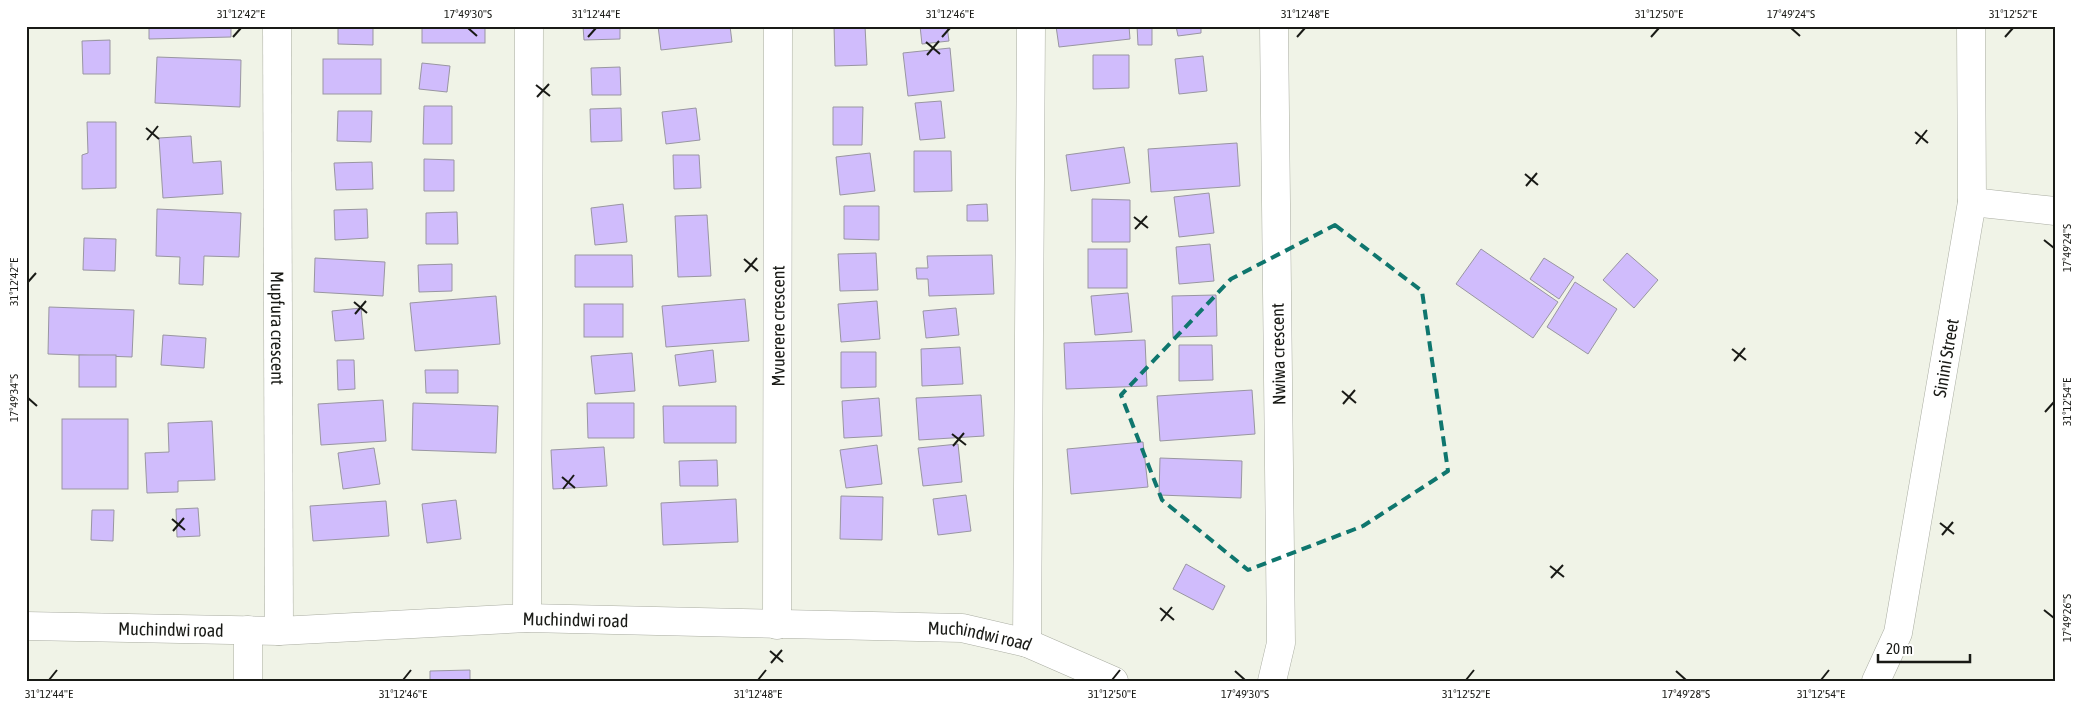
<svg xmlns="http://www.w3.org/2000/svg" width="2081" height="707" viewBox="0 0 2081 707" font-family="'Asap Condensed',sans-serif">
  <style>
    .building { fill: #d0bcfc; stroke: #9996a1 }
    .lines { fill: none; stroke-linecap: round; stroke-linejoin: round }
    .minor-casing { stroke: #aaada2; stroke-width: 29 }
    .minor { stroke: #fff; stroke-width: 28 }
    .marked { fill: none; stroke: #0f766e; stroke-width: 4; stroke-dasharray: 10 6; stroke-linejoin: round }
    .ticks { fill: none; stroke: #191a16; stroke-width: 2 }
    .labels { text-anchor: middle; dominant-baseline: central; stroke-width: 4; stroke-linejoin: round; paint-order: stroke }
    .street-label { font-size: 18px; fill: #191a16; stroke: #fff }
    .neatline { fill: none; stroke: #191a16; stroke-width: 2 }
    .ticks-label { font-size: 12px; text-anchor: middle; fill: #191a16 }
  </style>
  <rect width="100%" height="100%" fill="#f0f3e7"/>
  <g class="building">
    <polygon points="149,26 231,26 231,37 149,39"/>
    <polygon points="338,26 373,26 373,45 338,44"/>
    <rect x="422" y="26" width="63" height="17"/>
    <polygon points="583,26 620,26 620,39 584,40"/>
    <polygon points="658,26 730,26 732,42 661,50"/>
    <polygon points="834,26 865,26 867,65 835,66"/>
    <polygon points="920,26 947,26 949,41 922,44"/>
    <polygon points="1056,26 1129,26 1130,39 1059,47"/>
    <polygon points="1137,26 1152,26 1152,45 1138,45"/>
    <polygon points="1176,26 1201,26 1201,33 1178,36"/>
    <polygon points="110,40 110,74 83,74 82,41"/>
    <polygon points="950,48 954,91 908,96 903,53"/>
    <polygon points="1093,55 1129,55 1129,88 1093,89"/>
    <polygon points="1203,56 1207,91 1179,94 1175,59"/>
    <polygon points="157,57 241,60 240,107 155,103"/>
    <rect x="323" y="59" width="58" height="35"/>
    <polygon points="422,63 450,66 447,92 419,89"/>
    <polygon points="620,67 621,95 592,95 591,68"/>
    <polygon points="941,101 945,138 920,140 915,103"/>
    <polygon points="424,106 452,106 452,144 423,144"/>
    <polygon points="833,107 863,107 862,145 833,145"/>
    <polygon points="621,108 622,141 591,142 590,109"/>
    <polygon points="696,108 700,140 666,144 662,112"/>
    <polygon points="338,111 372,111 371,142 337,141"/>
    <polygon points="87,122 116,122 116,188 82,189 82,155 88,153"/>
    <polygon points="191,136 193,163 221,161 223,194 163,198 159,138"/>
    <polygon points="1237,143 1240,186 1151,192 1148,149"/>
    <polygon points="1124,147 1130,183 1071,191 1066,155"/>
    <polygon points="914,151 951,151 952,191 914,192"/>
    <polygon points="870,153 875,191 840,195 836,157"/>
    <polygon points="673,155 699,155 701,188 674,189"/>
    <polygon points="424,159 454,160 454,191 424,191"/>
    <polygon points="372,162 373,189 336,190 334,163"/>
    <polygon points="1209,193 1214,233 1179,237 1174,197"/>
    <polygon points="1092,199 1130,200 1130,242 1092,242"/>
    <polygon points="623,204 627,242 595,245 591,208"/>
    <polygon points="987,204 988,221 967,221 967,205"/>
    <polygon points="844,206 879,206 879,240 844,239"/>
    <polygon points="157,209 241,213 239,257 204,256 203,285 179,284 180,257 156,256"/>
    <polygon points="367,209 368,238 335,240 334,210"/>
    <polygon points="457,212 458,244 426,244 426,213"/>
    <polygon points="707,215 711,276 678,277 675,216"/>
    <polygon points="84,238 116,239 115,271 83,270"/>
    <polygon points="1210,244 1214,281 1179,284 1176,247"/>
    <rect x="1088" y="249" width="39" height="39"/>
    <polygon points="1481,249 1558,302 1533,338 1456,284"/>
    <polygon points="876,253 878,290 840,291 838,254"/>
    <polygon points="1627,253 1658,280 1634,308 1603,280"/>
    <polygon points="575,255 632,255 633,287 575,287"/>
    <polygon points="992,255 994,294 929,296 928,279 917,279 916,268 928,268 927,256"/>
    <polygon points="315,258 385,262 383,296 314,292"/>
    <polygon points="1544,258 1574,277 1559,299 1530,279"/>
    <polygon points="452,264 452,291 419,292 418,265"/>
    <polygon points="1575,282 1617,309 1588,354 1547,327"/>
    <polygon points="1128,293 1132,332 1095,335 1091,296"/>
    <polygon points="1216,295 1217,336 1173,337 1172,296"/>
    <polygon points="496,296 500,344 415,351 410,303"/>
    <polygon points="745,299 749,341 666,347 662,306"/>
    <polygon points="877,301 880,339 841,342 838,304"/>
    <rect x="584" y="304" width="39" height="33"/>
    <polygon points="49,307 134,310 132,357 48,354"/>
    <polygon points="361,308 364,339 335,341 332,311"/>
    <polygon points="956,308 959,335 926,338 923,311"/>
    <polygon points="163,335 206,338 204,368 161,365"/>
    <polygon points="1145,340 1147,386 1066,389 1064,343"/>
    <polygon points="1179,345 1212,345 1213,380 1179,381"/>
    <polygon points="960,347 963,384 922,386 921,349"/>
    <polygon points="713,350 716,382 679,386 675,355"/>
    <polygon points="841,352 876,352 876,387 841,388"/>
    <polygon points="632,353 635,391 595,394 591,356"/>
    <rect x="79" y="355" width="37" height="32"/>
    <polygon points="337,360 354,360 355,389 338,390"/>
    <polygon points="425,370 458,370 458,393 426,393"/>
    <polygon points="1252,390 1255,434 1160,441 1157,396"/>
    <polygon points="981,395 984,436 919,440 916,398"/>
    <polygon points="879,398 882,436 844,438 842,401"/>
    <polygon points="383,400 386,441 321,445 318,404"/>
    <polygon points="413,403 498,406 496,453 412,450"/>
    <polygon points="587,403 634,403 634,438 588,438"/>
    <polygon points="663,406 736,406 736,443 664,443"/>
    <rect x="62" y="419" width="66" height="70"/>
    <polygon points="212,421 215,480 178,481 178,492 147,493 145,453 169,452 168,423"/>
    <polygon points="1143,442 1148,487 1071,494 1067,449"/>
    <polygon points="958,444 962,482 923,486 918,448"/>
    <polygon points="877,445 882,484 846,488 840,450"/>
    <polygon points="604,447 607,486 553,489 551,450"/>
    <polygon points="374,448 380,484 343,489 338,453"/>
    <polygon points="1160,458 1242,461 1241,498 1159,495"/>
    <polygon points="717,460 718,486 680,486 679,461"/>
    <polygon points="966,495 971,531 938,535 933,499"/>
    <polygon points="841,496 883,497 882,540 840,539"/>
    <polygon points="736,499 738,542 663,545 661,503"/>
    <polygon points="456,500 461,539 427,543 422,504"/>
    <polygon points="386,501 389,536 313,541 310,506"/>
    <polygon points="198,508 200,536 177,537 176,509"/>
    <polygon points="92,510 114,510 113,541 91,540"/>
    <polygon points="1186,564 1225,586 1213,610 1173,589"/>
    <polygon points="470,670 470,681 430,681 430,671"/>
  </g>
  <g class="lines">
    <g class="minor-casing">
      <g id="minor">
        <path id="s1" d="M277 26 279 631"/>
        <polyline points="1972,202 2055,211"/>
        <polyline points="527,618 529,26"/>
        <path id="s2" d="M777 625 778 26"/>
        <path id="s3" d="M26 626 279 631 527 618 962 628 1027 643 1114 681"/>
        <polyline points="1027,643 1031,26"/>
        <polyline points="248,681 248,630"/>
        <polyline points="1272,681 1281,643 1274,26"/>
        <path id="s4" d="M1876 681 1898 633 1972 202 1971 26"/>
      </g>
    </g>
    <use href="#minor" class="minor"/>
  </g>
  <path class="marked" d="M1335 225 1422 291 1448 471 1363 526 1248 570 1162 500 1121 395 1231 279Z"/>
  <path class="ticks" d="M468 28 477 36M1791 28 1800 36M233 37 241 28M588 37 596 28M942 37 950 28M1297 37 1305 28M1651 37 1659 28M2005 37 2013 28M926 42 940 54M927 55 939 41M536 85 550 96M537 97 549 84M146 128 159 139M1915 132 1928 143M147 140 158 126M1916 144 1927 130M1525 174 1538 185M1526 186 1537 173M1134 217 1148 228M1135 229 1147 216M2044 240 2054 248M744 259 758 271M745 272 757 258M28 282 36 273M354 302 367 313M355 314 366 301M1732 349 1746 360M1734 361 1745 348M1342 391 1356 403M28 398 37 406M1343 404 1355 390M2045 412 2054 402M952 434 966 445M953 446 964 433M562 477 575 488M563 489 574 475M172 519 185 530M1940 523 1954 534M173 531 184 518M1942 535 1953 522M1550 566 1564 577M1551 578 1563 565M1160 608 1174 620M2044 610 2054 618M1161 621 1172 607M770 651 783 662M771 663 782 650M1235 671 1245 680M1676 671 1686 680M49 680 57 670M403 680 411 670M758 680 766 670M1112 680 1120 670M1466 680 1474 670M1821 680 1829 670"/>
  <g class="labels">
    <g class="street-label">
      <text stroke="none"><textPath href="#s2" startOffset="299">Mvuerere crescent</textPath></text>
      <text stroke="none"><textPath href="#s1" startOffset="302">Mupfura crescent</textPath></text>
      <text transform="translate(1278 354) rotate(-91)">Nwiwa crescent</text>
      <text stroke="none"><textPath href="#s4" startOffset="332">Sinini Street</textPath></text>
      <text stroke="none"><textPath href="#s3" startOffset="550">Muchindwi road</textPath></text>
      <text stroke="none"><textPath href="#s3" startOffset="145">Muchindwi road</textPath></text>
      <text stroke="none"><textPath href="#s3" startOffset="955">Muchindwi road</textPath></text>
    </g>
  </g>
  <rect width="2081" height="707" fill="none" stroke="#ffffff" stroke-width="55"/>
  <path d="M1878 654v8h92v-8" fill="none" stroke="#191a16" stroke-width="2.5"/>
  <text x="1886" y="654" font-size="15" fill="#191a16" stroke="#ffffff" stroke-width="4" paint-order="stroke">20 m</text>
  <rect x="28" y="28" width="2026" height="652" class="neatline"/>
  <g class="ticks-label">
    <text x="241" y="18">31°12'42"E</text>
    <text x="468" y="18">17°49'30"S</text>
    <text x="596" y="18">31°12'44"E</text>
    <text x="950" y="18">31°12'46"E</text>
    <text x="1305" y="18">31°12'48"E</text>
    <text x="1659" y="18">31°12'50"E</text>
    <text x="1791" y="18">17°49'24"S</text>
    <text x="2013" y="18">31°12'52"E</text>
    <text transform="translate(2067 248) rotate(-90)" y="4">17°49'24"S</text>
    <text transform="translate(14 282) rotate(-90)" y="4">31°12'42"E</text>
    <text transform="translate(14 398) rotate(-90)" y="4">17°49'34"S</text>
    <text transform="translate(2067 402) rotate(-90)" y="4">31°12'54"E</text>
    <text transform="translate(2067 618) rotate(-90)" y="4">17°49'26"S</text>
    <text x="49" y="698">31°12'44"E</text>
    <text x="403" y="698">31°12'46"E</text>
    <text x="758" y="698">31°12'48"E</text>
    <text x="1112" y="698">31°12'50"E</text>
    <text x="1245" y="698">17°49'30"S</text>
    <text x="1466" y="698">31°12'52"E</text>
    <text x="1686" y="698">17°49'28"S</text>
    <text x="1821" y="698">31°12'54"E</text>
  </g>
</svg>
